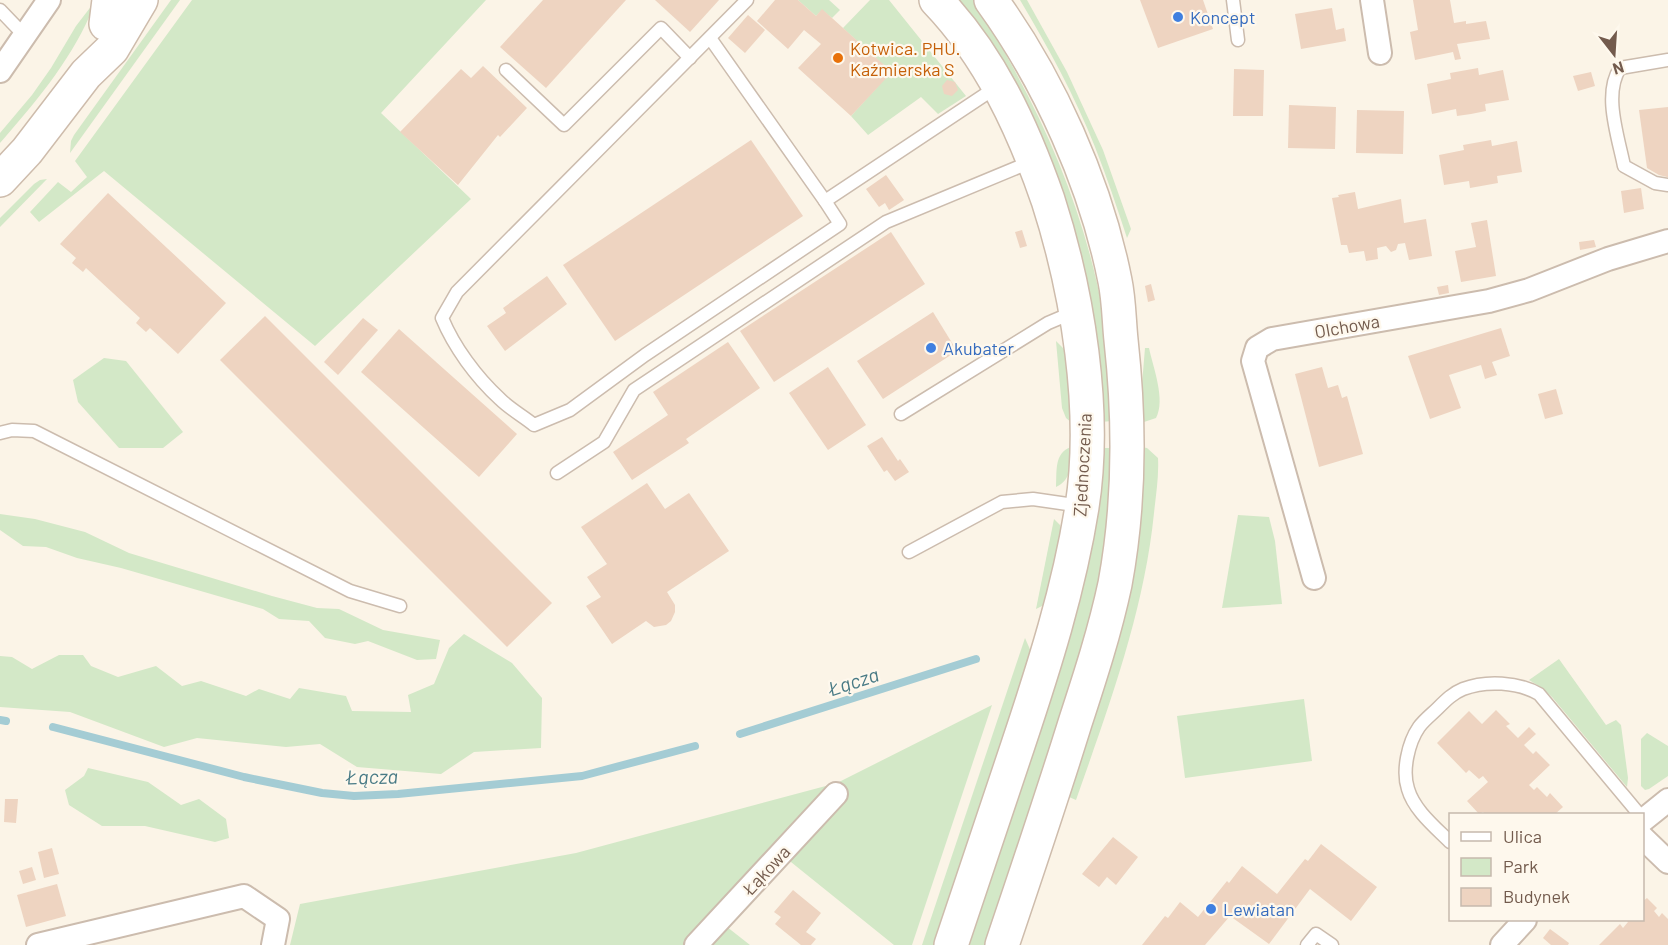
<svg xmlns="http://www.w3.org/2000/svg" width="1668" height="945" viewBox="0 0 1668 945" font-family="Barlow,sans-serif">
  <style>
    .green { fill: #d3e8c7 }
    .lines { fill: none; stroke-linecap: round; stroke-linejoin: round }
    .stream { stroke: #a4ccd4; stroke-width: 8 }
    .building { fill: #eed4c1 }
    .lane-casing { stroke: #ccbcae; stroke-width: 15 }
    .street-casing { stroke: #ccbcae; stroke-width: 26 }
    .secondary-casing { stroke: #cebcac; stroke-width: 36 }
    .lane { stroke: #fff; stroke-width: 12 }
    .street { stroke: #fff; stroke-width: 22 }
    .secondary { stroke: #fff; stroke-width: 33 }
    .shop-dot { fill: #3f7fe0; stroke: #fef8ed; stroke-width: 2 }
    .food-dot { fill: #e8710a; stroke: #fef8ed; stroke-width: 2 }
    .labels { text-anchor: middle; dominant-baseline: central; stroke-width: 4.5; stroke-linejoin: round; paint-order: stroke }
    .shop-label { font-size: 18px; fill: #366cbe; stroke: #fef8ed; text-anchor: start }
    .food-label { font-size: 18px; fill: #c56008; stroke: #fef8ed; text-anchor: start }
    .street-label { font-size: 18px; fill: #735b4d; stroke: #fef8ed }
    .water-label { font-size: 20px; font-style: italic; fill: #487a85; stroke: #fef8ed }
  </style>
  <rect width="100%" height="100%" fill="#fbf4e7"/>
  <g class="green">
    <path d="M96 0C96 3 93 10 90 15 69 63 34 104 0 143V133L32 95 51 68 76 26Z"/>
    <polygon points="171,0 180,0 70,153 71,141 74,135"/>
    <polygon points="192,0 486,0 381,113 471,199 315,346 104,171 39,222 30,212 58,182 71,192 87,177 75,161"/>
    <polygon points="798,0 829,0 840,10 832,18 822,10 816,16"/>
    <polygon points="870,0 889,0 966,96 938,114 921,97 868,135 851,116 891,72 843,28"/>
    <path d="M958 0H973C987 20 999 41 1010 62 1054 141 1087 224 1103 313 1110 348 1111 386 1114 421L1099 422 1097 368Z"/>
    <path d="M1020 0H1027L1067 72 1103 150 1131 229 1127 238C1117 208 1107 177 1095 147 1075 96 1048 47 1020 0Z"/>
    <polygon points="47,179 0,227 0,218 34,184 40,180"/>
    <polygon points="1056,341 1067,352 1072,423 1066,418 1062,408"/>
    <path d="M1145 348H1149C1153 367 1166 400 1156 418L1141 423 1142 384Z"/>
    <polygon points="104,358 126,361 183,432 163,448 119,448 78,402 73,380"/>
    <path d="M1071 447C1070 464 1073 479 1056 487 1057 471 1054 453 1071 447Z"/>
    <path d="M1141 447 1147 448 1158 458C1159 476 1156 494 1154 513 1144 612 1109 706 1076 800L1069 797 1080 754Z"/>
    <polygon points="1098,448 1114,448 1112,512 1096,611 987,945 966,945"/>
    <polygon points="0,514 35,519 85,532 129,553 272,596 317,608 339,609 383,630 440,640 436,659 417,660 368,641 355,644 325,638 309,621 279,619 263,609 121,568 77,558 46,547 23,546 0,530"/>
    <polygon points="1238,515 1269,517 1275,541 1282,604 1222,608"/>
    <polygon points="1054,519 1060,525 1063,536 1046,604 1036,609"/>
    <polygon points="464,634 512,663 542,698 541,748 474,752 441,774 357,767 320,744 286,747 197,738 164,747 70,712 0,707 0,656 12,657 32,669 59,655 83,655 91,666 118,677 156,666 182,686 201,681 246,696 259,689 290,699 299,688 346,696 352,711 411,712 408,695 434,684 449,648"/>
    <polygon points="1025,638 1032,654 936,945 922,945"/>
    <polygon points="1559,659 1606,725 1616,720 1621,725 1628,778 1627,787 1552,697 1542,688 1529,680"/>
    <polygon points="1304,699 1312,761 1185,778 1177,716"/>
    <polygon points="992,705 912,945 894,945 781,854 722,923 750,945 290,945 300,904 576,853 837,783"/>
    <polygon points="1647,733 1668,746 1668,776 1649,789 1645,790 1641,786 1641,739"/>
    <polygon points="88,768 148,782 181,805 199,799 226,819 229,838 215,842 145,826 102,826 69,805 65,790 84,776"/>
  </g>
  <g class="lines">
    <g class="stream">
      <polyline points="0,720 6,721"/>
      <polyline points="53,727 244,777 322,793 354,796 398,794 582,776 695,746"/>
      <polyline points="740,734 976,659"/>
    </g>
  </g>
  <g class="building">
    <polygon points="543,0 626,0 546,88 500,47"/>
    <polygon points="655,0 719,0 690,32"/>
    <polygon points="775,0 798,0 816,16 822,9 892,72 851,116 798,68 821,44 804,30 788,49 757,21"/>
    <polygon points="1140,0 1203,0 1213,29 1158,48"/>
    <polygon points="1413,0 1450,0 1454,23 1466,21 1466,24 1486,21 1490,39 1457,44 1461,59 1455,60 1453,52 1415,60 1410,32 1418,30"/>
    <polygon points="1332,8 1336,30 1344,28 1346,41 1301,49 1295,14"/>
    <polygon points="748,15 765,30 745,53 728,38"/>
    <polygon points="483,66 527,108 500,137 498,135 458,185 400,132 461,69 471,78"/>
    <polygon points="1478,68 1479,75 1503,70 1509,100 1485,104 1486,111 1471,114 1457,116 1456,109 1432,114 1427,84 1451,79 1450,73"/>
    <polygon points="1234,69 1264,70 1263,116 1233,116"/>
    <polygon points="1591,72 1595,86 1578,91 1573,76"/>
    <polygon points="947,80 955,82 958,90 952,96 944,94 942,86"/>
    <polygon points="1289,105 1336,107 1335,149 1288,148"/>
    <polygon points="1668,107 1668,177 1667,177 1659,175 1647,168 1639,110"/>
    <polygon points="1357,110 1404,111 1403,154 1356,153"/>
    <polygon points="751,140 803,216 615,341 563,265"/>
    <polygon points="1491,140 1492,146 1517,141 1522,172 1497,176 1498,183 1470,188 1469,181 1444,185 1439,155 1464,150 1463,145"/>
    <polygon points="886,175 904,200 889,210 885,203 879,207 866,189"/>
    <polygon points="1641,188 1644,209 1624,213 1621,191"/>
    <polygon points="1355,192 1358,209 1401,199 1404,223 1426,219 1432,256 1409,260 1405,243 1398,244 1396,250 1391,252 1386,246 1377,248 1378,259 1366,261 1364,251 1349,253 1347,245 1341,245 1332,198 1339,197 1338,195"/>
    <polygon points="108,193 226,303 178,354 150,328 146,332 136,323 140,318 86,268 83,272 72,263 76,258 60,244"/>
    <polygon points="1487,220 1496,276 1461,282 1455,251 1476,247 1471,223"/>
    <polygon points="1022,230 1027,246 1020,248 1015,232"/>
    <polygon points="891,232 925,284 774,382 740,331"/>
    <polygon points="1594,240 1596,247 1580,250 1579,242"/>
    <polygon points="547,276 567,304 505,351 487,326 506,313 503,308"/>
    <polygon points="1151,284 1155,300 1148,302 1145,286"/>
    <polygon points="1448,285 1449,293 1439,295 1437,287"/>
    <polygon points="933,312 957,351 883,399 857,361"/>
    <polygon points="265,316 552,603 507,647 220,360"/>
    <polygon points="363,318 378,330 338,375 324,362"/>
    <polygon points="1501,328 1510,356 1492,362 1497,375 1485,379 1481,365 1449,375 1461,408 1430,419 1408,356"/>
    <polygon points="399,329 517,434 479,477 361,372"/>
    <polygon points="728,342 760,388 686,439 689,443 632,480 613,452 668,415 653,392"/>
    <polygon points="828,367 866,425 828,450 789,393"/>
    <polygon points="1322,367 1328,388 1338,385 1342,398 1347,396 1363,454 1319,467 1295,374"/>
    <polygon points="1556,389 1563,414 1545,419 1538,394"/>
    <polygon points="882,437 898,461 900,459 909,472 895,481 887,470 884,472 867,446"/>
    <polygon points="647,483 665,509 689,493 729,551 667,592 675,605 675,612 671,621 666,625 654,627 646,621 612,644 586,606 601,597 587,577 607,564 581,527"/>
    <polygon points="1496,710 1510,724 1506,726 1518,738 1529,727 1536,734 1524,745 1533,754 1536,751 1550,765 1529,785 1534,790 1537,787 1547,797 1550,793 1563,807 1555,814 1485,814 1483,812 1479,814 1467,801 1488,782 1483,776 1479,779 1469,770 1466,773 1437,743 1469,711 1482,724"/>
    <polygon points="5,799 18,799 16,823 4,822"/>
    <polygon points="1113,837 1138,857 1116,885 1107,877 1099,887 1082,874"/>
    <polygon points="1321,844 1377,887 1351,921 1310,889 1269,944 1230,916 1205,945 1142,945 1165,916 1168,918 1180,902 1198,917 1227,881 1229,883 1242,866 1277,894 1305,859 1308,861"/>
    <polygon points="52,848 59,874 44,878 38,852"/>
    <polygon points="32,867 36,880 23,884 19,871"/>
    <polygon points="57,884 66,916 26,927 17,895"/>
    <polygon points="793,890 821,913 806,932 816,939 811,945 801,945 775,924 781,917 774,912"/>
    <polygon points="1647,898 1657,908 1654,911 1659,917 1662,913 1668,919 1668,945 1599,945 1620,924 1623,928 1628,922 1626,920 1642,920 1642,902"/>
    <polygon points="1550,929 1569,943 1568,945 1551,945 1543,938"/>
  </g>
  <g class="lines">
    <g class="lane-casing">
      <g id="lane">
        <path d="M747 0 457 292 442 318C454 347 476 377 500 399 510 409 523 416 534 425L570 410 645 355 840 224 825 201 998 86"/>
        <polyline points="1233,0 1238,40"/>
        <polyline points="0,10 25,36"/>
        <polyline points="710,38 825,201"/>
        <path d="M1668 60 1620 68C1603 94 1618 136 1624 166L1655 183 1668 185"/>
        <polyline points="506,70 564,125 661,28 690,58"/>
        <polyline points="901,414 1048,323 1074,312"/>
        <polyline points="0,433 12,430 34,431 350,591 400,606"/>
        <polyline points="557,473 604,442 634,390 886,222 1033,161"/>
        <polyline points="909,552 1002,502 1033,499 1081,506"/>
        <path d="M1450 842C1435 827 1414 810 1408 789 1402 771 1408 743 1419 727 1424 720 1432 714 1438 708 1446 700 1453 693 1463 689 1486 680 1518 682 1539 694L1639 814"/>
        <polyline points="1307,945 1316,934 1332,945"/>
      </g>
    </g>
    <g class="street-casing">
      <g id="street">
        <polyline points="1372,0 1380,53"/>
        <polyline points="0,71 49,0"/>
        <polyline points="1314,578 1253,361 1257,348 1272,339 1489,301 1529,290 1608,259 1668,241"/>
        <polyline points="1642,821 1668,800"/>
        <polyline points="1642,837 1668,862"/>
        <polyline points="38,945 244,896 278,919 273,945"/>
        <polyline points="696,945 836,794"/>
        <polyline points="1502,945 1525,920"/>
      </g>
    </g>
    <g class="secondary-casing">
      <g id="secondary">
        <path d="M936 0C990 56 1023 128 1048 200 1078 293 1097 411 1082 507 1069 589 1044 667 1018 745 996 812 973 878 951 945"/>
        <path d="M991 0C1049 80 1096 184 1115 281 1119 300 1119 321 1121 340 1130 422 1130 503 1115 584 1105 631 1090 677 1075 723 1052 797 1027 871 1002 945"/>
        <polyline points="106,24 109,0"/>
        <polyline points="0,180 27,151 86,74 112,49 141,0"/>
      </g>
    </g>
    <use href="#lane" class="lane"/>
    <use href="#street" class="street"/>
    <use href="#secondary" class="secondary"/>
  </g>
  <g class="shop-dot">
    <circle cx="1178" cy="17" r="6"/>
    <circle cx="931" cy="348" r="6"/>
    <circle cx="1211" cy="909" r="6"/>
  </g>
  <circle class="food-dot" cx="838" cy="58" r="6"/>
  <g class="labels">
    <g class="shop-label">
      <text x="1190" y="17">Koncept</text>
      <text x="943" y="348">Akubater</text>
      <text x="1223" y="909">Lewiatan</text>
    </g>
    <g class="food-label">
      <text x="850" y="48">Kotwica. PHU.<tspan x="850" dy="21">Kaźmierska S</tspan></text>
    </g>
    <g class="street-label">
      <text transform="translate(1347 326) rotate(-10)">Olchowa</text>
      <text transform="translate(1082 465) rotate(-87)">Zjednoczenia</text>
      <text transform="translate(766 870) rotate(-47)">Łąkowa</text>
    </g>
    <g class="water-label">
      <text transform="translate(853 681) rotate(-18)">Łącza</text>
      <text transform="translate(372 776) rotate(-1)">Łącza</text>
    </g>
  </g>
  <rect x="1449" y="813" width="195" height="108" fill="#fef8ed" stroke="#c6b9ad" stroke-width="1.5"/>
  <rect x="1461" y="832" width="30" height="9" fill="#ffffff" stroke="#c6b9ad" stroke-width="1.5"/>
  <text x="1503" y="843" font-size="18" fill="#735b4d">Ulica</text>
  <rect x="1461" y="858" width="30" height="18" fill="#d3e8c7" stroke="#c6b9ad" stroke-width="1.5"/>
  <text x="1503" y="873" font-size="18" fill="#735b4d">Park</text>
  <rect x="1461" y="888" width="30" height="18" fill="#eed4c1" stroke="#c6b9ad" stroke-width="1.5"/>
  <text x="1503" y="903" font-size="18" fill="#735b4d">Budynek</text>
  <g transform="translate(1614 54) rotate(163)" stroke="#fef8ed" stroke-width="4.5" paint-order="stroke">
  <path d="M0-4.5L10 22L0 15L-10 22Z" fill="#735b4d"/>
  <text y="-9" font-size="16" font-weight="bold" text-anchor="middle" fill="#735b4d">N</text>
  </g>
</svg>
